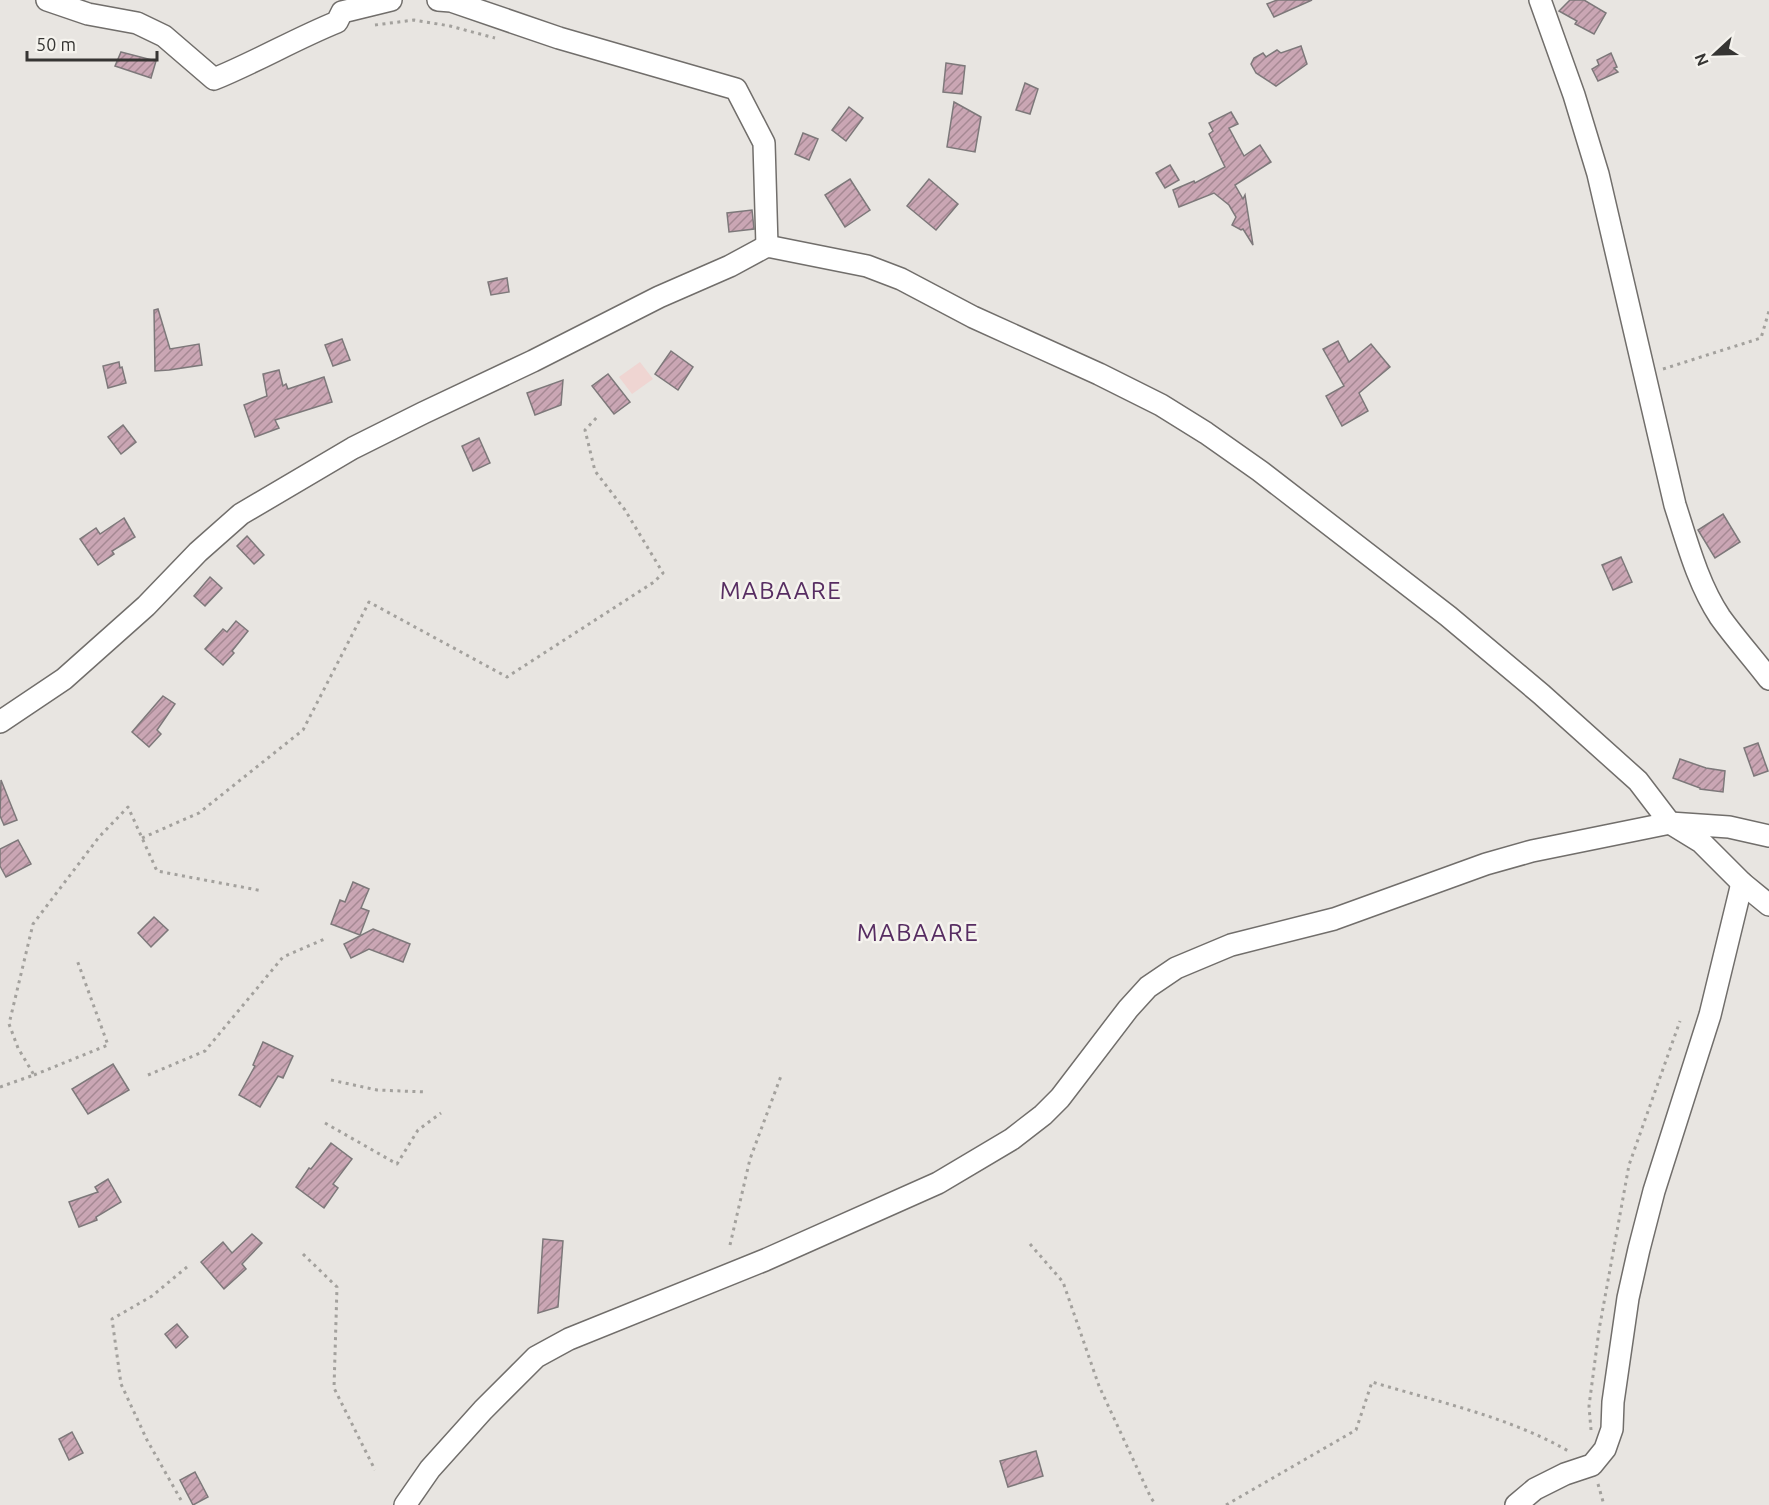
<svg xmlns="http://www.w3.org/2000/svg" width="1769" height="1505" viewBox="0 0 1769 1505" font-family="Ubuntu,sans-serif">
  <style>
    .medical { fill: #efd5d2 }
    .building { fill: url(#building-hatch); stroke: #7d787a; stroke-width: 1.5 }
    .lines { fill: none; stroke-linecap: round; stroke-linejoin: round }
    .minor-casing { stroke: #716e6b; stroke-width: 24 }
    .path { stroke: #a3a19d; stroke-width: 3; stroke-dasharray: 3 4.5; stroke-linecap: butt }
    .minor { stroke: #fff; stroke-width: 21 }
    .labels { text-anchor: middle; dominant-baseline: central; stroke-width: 5; stroke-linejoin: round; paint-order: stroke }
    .quarter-label { font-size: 24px; letter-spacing: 1.5px; fill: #572d62; stroke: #f5f3ee }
  </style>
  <defs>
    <pattern id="building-hatch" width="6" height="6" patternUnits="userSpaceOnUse" patternTransform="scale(1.5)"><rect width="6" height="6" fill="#caa6b4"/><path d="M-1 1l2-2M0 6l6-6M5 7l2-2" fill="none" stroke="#a58893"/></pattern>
  </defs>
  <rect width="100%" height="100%" fill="#e8e5e1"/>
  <polygon class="medical" points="640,362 653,379 632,394 619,377"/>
  <g class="building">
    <polygon points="1277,0 1312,0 1274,17 1267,4"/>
    <polygon points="1570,0 1584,0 1606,13 1594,34 1575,24 1577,21 1559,11"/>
    <polygon points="1301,46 1307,64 1276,86 1256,73 1251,64 1254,58 1263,53 1266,57 1277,50 1281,53"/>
    <polygon points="121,52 156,61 151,78 115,66"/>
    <polygon points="1611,53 1617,67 1614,68 1618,72 1598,81 1592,69 1599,65 1597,60"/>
    <polygon points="946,63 965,66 962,94 943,92"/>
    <polygon points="1025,83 1038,89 1030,114 1016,110"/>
    <polygon points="954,102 981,117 975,152 947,147"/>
    <polygon points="849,107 863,118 846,141 832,130"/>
    <polygon points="1231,112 1238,124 1229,128 1244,156 1260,145 1271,162 1235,185 1243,199 1245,195 1253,245 1243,229 1241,230 1232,225 1236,217 1229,205 1214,193 1179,207 1173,190 1194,181 1195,183 1225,167 1209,134 1213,131 1209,123"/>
    <polygon points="803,133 818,139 809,160 795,154"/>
    <polygon points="1170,165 1179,180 1165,188 1156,173"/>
    <polygon points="850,179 870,210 845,227 825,195"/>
    <polygon points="929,179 958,204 936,230 907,206"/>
    <polygon points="752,210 754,229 729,232 727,213"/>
    <polygon points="507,278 509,292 491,295 488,282"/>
    <polygon points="158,309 170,349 199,344 202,365 169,370 155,371 154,310"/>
    <polygon points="342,339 350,360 333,366 325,345"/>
    <polygon points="1338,341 1349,362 1371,344 1390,367 1359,393 1368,411 1342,426 1326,396 1344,386 1323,349"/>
    <polygon points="671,351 693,367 678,390 655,374"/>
    <polygon points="119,362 120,368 122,367 126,383 108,388 103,366"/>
    <polygon points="279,370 283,386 286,384 288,389 324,377 332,402 275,420 279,428 255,437 244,405 267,396 263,374"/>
    <polygon points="608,374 630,402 614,414 592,386"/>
    <polygon points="563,380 561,405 535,415 527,393"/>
    <polygon points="123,425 136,442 121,454 108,437"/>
    <polygon points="479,438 490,463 473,471 462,446"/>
    <polygon points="1723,514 1740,542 1715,558 1698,530"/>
    <polygon points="124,518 135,537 112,551 114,554 98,565 80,539 96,528 100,534"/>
    <polygon points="247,536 264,555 254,564 237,546"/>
    <polygon points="1621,557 1632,582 1613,590 1602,565"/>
    <polygon points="210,577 222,588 205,606 194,596"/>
    <polygon points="236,621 248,631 232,651 234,653 223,665 205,649 223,629 227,632"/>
    <polygon points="163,696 175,704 157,730 161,734 149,747 132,732"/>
    <polygon points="1758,743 1768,771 1754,776 1744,748"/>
    <polygon points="1680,759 1706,768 1725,771 1723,792 1700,789 1700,788 1673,778"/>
    <polygon points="1,780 17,820 4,825 0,816"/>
    <polygon points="18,840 31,864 6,877 0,866 0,849"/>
    <polygon points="353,882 369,889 361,908 369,911 360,935 331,924 340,900 345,902"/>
    <polygon points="154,917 168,930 151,947 138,933"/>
    <polygon points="373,929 410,944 403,962 369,949 351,958 344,944"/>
    <polygon points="263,1042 293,1056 283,1078 278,1076 260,1107 239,1095 255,1066 253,1065"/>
    <polygon points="113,1064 129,1090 88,1114 72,1089"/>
    <polygon points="331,1143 352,1159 333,1184 338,1188 324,1208 296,1187 309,1168 311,1169"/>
    <polygon points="108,1179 121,1202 96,1217 97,1220 79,1227 69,1202 98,1192 95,1187"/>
    <polygon points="252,1234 262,1243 242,1264 246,1269 224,1289 201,1262 223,1242 232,1253"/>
    <polygon points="543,1239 563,1241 558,1307 538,1313"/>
    <polygon points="177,1324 188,1337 176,1348 165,1334"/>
    <polygon points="72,1432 83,1453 69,1460 59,1439"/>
    <polygon points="1036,1451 1043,1476 1008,1487 1000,1461"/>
    <polygon points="195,1472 208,1497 193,1505 180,1480"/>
  </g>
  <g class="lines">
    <g class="minor-casing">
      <g id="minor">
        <path d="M47 0 88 14 137 23 164 36 214 79C256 62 295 39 337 22L342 12 391 0"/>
        <polyline points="438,0 451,1 559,38 736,89 764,143 767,246"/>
        <path d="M1540 0 1574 95 1598 174 1675 505C1687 542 1698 584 1720 617 1735 638 1753 658 1769 679"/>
        <polyline points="0,722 64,679 146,606 198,552 241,514 353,448 423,413 533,361 659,297 730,266 767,246 867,266 901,279 973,317 1099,374 1161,405 1206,433 1260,471 1448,616 1541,694 1638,781 1670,823 1701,842 1742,883 1769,905"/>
        <polyline points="405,1505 430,1469 483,1410 536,1357 569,1339 765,1260 938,1183 1012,1139 1043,1115 1060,1098 1128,1009 1148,987 1176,968 1231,945 1334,919 1486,864 1532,851 1670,823 1729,827 1769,836"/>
        <polyline points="1516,1505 1535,1489 1565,1474 1592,1465 1605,1449 1612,1429 1613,1402 1628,1298 1639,1249 1654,1191 1710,1015 1742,883"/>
      </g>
    </g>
    <g class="path">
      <polyline points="375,25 414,20 450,26 495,38"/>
      <polyline points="1663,369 1761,338 1769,311"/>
      <polyline points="142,838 199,813 303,730 369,602 507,677 654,582 663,573 625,510 595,471 585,430 599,415"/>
      <polyline points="34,1075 108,1045 77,960"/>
      <polyline points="148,1075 205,1051 283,957 327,938"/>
      <polyline points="331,1080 377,1090 426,1092"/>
      <polyline points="0,1087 34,1075 18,1048 9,1024 33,924 99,837 128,807 157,871 263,891"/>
      <polyline points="325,1123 397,1164 418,1130 441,1113"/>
      <polyline points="1030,1244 1063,1282 1099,1386 1151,1498 1156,1505"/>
      <polyline points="730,1245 750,1159 781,1076"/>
      <polyline points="303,1254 337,1287 334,1388 375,1470"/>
      <polyline points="1591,1430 1589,1406 1599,1330 1629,1165 1680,1021"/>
      <polyline points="1598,1484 1604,1505"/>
      <polyline points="181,1500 147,1440 121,1384 112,1319 152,1296 187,1267"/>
      <path d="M1226 1505 1356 1430 1372 1382C1438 1402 1510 1417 1570 1452"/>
    </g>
    <use href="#minor" class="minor"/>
  </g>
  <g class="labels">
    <g class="quarter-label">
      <text x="781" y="590">MABAARE</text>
      <text x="918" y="932">MABAARE</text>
    </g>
  </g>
  <g transform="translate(1715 54) rotate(248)" stroke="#f5f3ee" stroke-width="4.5" paint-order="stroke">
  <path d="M0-4.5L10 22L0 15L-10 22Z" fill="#363533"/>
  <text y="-9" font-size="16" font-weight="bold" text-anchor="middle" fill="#363533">N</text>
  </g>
  <path d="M27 51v9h130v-9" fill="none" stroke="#363533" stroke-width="3"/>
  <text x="36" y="51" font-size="18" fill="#363533" stroke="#f5f3ee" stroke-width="4.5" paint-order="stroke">50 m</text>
</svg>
